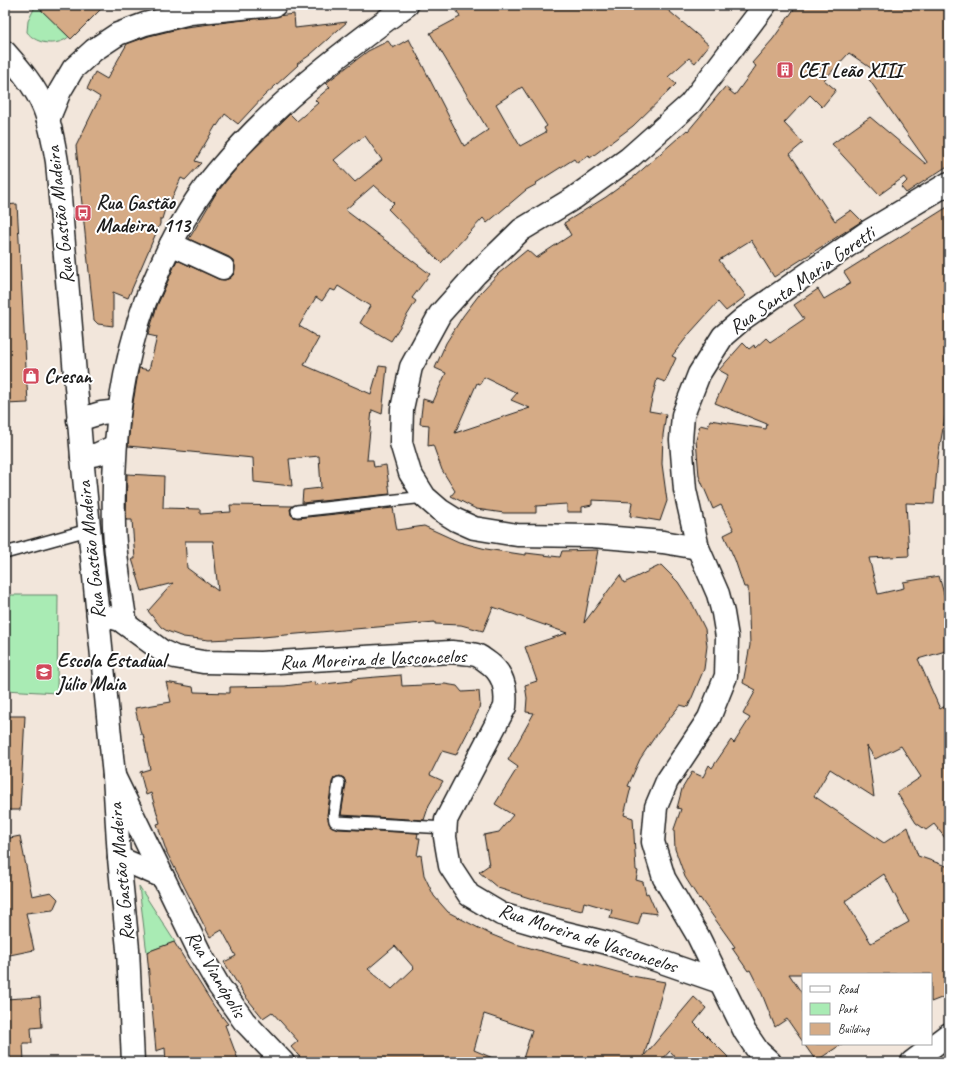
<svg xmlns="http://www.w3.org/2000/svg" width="954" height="1067" viewBox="0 0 954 1067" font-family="Caveat,sans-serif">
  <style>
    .green { fill: #a9ebb4; stroke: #628468 }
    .building { fill: #d5ab86; stroke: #1c1c1c; fill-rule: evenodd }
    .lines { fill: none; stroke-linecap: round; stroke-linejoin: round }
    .lane-casing { stroke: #1c1c1c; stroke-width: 14 }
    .street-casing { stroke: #1c1c1c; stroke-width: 25 }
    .secondary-casing { stroke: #1c1c1c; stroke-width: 25 }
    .lane { stroke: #fff; stroke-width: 11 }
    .street { stroke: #fff; stroke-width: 22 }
    .secondary { stroke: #fff; stroke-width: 22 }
    .labels { text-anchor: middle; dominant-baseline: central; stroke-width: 4; stroke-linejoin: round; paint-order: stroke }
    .poi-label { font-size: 20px; font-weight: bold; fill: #1c1c1c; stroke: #fff; text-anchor: start }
    .street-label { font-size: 20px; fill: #1c1c1c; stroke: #fff }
  </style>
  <rect width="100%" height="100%" fill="#f2e6db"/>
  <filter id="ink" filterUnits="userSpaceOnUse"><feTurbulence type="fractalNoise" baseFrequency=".025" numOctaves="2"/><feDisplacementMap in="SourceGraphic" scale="8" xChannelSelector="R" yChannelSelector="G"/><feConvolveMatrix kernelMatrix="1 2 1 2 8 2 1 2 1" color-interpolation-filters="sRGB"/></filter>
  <g filter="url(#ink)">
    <g class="green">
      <path d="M36 5H107C96 12 86 19 77 27 73 31 69 38 64 40 52 46 35 43 27 32L28 21Z"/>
      <polygon points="7,595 58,595 57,693 5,690 5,622"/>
      <polygon points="139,886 175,942 147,952 146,946"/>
    </g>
    <g class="building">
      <polygon points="36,5 105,5 71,39"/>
      <path d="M454 5H662L709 45 695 63 689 58 668 77 676 84 633 126 590 158 589 155 577 163 574 159 536 183 537 184 526 190 487 223 483 218 441 263 388 209 394 203 374 185 345 210 430 274 412 298 416 301 391 341 360 323 370 306 338 286 335 291 330 289 322 301 316 297 299 326 319 338 304 365 371 394 379 366 387 367 382 414 372 410 367 460H373L374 467 386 465 390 494 302 503 303 490 321 488 319 456 289 459 292 486 254 482 253 458 128 446 131 414 139 368 149 370 157 337 148 335 157 306 177 260 218 279 225 280 230 278 234 274 235 266 233 260 229 257 189 239 215 195 231 175 248 155 290 114 297 121 318 103 315 100 330 87 326 83 368 51 388 41 393 48 409 39 464 146 488 130 430 33 460 17ZM522 87 547 126 544 128 546 132 520 146 496 104ZM365 136 382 160 355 182 334 160 359 139V140Z"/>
      <path d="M797 5H949V165L906 193 901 187 907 181 904 177 879 195 832 144 870 117 926 164 927 162 868 78 875 71 849 53 824 80 836 90 822 107 810 95 784 123 803 143 790 154 835 221 851 210 862 221 774 277 751 240 719 260 746 296 726 311 718 302 690 333 672 356 676 358 665 382 657 379 649 411 666 414 663 435 662 464 667 501 660 521 630 516 632 502 592 500V505L582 507V512H567V504L536 506V513H504L476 509 451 496 455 491 442 470 433 445 428 446 429 425 420 424 423 399 433 402 446 373 435 368 446 343 463 316 482 291 498 274 527 250 536 258 571 235 564 223 606 197 635 176 687 130 688 131 725 87 735 95 756 66 752 63 773 39ZM484 377 517 393 511 400 530 408 455 433 477 383 480 384Z"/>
      <polygon points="294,14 295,28 347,22 310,55 297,64 298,65 264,96 238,124 225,114 217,126 216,125 195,161 201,163 185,180 181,178 167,209 165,209 162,219 160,219 160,224 128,298 113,292 113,326 98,324 94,320 76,146 100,97 87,89 95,72 107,79 127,44 149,36 186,27"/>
      <polygon points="17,204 28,403 5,404 5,205"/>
      <path d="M949 206V396L938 456 934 504 906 503 909 556 869 558 878 594 904 588 903 582 939 576 949 612V650L918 659 940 709 949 704V843L934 824 926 830 916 823 897 793 921 777 901 746 875 759 867 746 874 797 830 769 814 796 884 843 908 827 918 856 949 867V995L931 1002V974H789L803 995V1042L787 1019 775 1027 762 994 750 970 748 971 732 948 735 947 700 898 699 899 685 877 675 849 674 829 681 809 677 808 682 789 692 772 703 777 709 765 712 768 731 740 734 743 750 718 743 714 756 690 743 683 750 645 748 587H744L735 560 724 535 734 530 721 505 713 509 699 476 696 440 700 425 708 427 710 420 766 429 767 424 715 403 728 375 719 370 743 343 749 349 754 345 755 348 766 338 770 342 804 319 794 305 818 289 824 299 851 283 844 272ZM884 874 909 922 871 943 845 901Z"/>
      <path d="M127 474 164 476 163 508 200 509V514L231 512 230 505 293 506 290 509 291 515 294 517 298 518 393 508 397 530 424 526 459 542 486 549 526 555V553L560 557 562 551 598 550 584 623 620 575 624 583 661 565 678 582 693 605 705 629 707 646 704 669 688 707 680 705 654 738 640 759 628 786 631 787 624 815 633 818 636 870 638 871 636 880 643 882 646 894 648 893 657 914 642 912 638 925 610 918 612 910 584 902 582 911 542 902 498 888 479 872 489 865 484 835 499 832 513 815 495 804 518 767 508 760 534 713 526 712 527 698 525 685 537 681 525 647 567 633 493 607 483 631 461 625 435 624V622L251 638 209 640 183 637 167 631 161 627 148 611 173 583 142 591 132 559H135L132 520H126ZM185 541H213L218 591 187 568Z"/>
      <path d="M401 675 402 686 445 684 457 686 462 692 479 691 480 704 478 712 456 755 442 751 430 775 443 781 429 805 424 820 341 815 346 784 344 778 340 776 334 778 332 782 327 815 330 825 338 829 418 833 417 838H420L417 856 421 855 424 875 434 896 448 912 490 934 512 943 632 976 665 982 644 1056 694 997 706 1008 694 1023 733 1062H680L670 1051 660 1062H522L532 1030 484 1014 474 1050 502 1062H304L291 1047 298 1041 272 1012 263 1018 245 996 224 962 236 956 222 930 210 937 167 853 157 824 160 823 151 793 146 795 140 772 150 769 143 734H141L135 708 171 702 166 682 193 687 194 692 230 693V687L285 686 315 682V685L352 681V679ZM395 946 414 968 392 989 368 969Z"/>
      <polygon points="5,716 25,716 20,810 5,810"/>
      <polygon points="20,836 32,896 51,892 58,899 53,910 26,913 34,950 5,956 5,839"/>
      <polygon points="174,942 214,1006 228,1024 225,1025 239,1062 166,1062 165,1048 156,1051 147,952"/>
      <polygon points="40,997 42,1027 31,1028 32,1043 23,1043 24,1062 5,1062 5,999"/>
      <polygon points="804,1044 842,1044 816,1061"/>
    </g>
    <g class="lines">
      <g class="lane-casing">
        <g id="lane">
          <polyline points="297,511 425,497"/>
          <polyline points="5,553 88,530"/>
          <polyline points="339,783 334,816 335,821 338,822 446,828"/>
        </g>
      </g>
      <g class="street-casing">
        <g id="street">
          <polyline points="48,120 60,91 73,69 94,50 118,34 145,24 190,13 275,5"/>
          <polyline points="171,244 223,268"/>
          <polyline points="78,420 101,413 119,411"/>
          <polyline points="82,457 98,454 115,446"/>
          <polyline points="698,548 663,542 592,536 517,535 474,528 456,520 440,510 425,497 410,473 401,443 402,409 411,367 440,314 476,274 521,230 574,198 628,159 690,104 765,5"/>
          <path d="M98 614 120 620 162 651 175 657 203 662 260 663 451 652C459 653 468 653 476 655 480 656 483 659 486 661 503 672 507 688 505 707L446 820 445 837 450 866 469 895 501 914 566 933 607 943 720 982"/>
          <path d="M126 624C121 592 115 559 114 526 112 450 119 374 145 302 150 290 156 278 161 265 176 232 194 199 218 171 273 105 338 55 407 5"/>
          <polyline points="114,776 201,955 219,986 244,1021 283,1062"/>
          <polyline points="119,858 163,877"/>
          <polyline points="770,1062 758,1051 745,1032 698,936 664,878 653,842 656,807 667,781 709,718 726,676 727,637 723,613 718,594 698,548 685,490 681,440 683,415 699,374 723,336 744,318 869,231 949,183"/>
          <polyline points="912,1062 949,1034"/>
        </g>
      </g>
      <g class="secondary-casing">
        <path id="secondary" d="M5 52C20 69 35 86 44 108 51 125 54 144 57 162L82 457 114 776 119 858 128 949 133 1062"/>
      </g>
      <use href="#lane" class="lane"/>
      <use href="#street" class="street"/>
      <use href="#secondary" class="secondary"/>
    </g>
  </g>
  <defs>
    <g id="building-square" transform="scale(0.9)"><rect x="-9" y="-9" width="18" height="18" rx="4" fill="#d1495b" stroke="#fff"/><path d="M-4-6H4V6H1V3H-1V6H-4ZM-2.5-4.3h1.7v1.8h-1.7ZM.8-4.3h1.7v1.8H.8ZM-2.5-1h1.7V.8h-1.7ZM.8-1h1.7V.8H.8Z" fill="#fff"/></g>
    <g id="bus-square" transform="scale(0.9)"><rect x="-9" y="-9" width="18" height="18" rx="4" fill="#d1495b" stroke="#fff"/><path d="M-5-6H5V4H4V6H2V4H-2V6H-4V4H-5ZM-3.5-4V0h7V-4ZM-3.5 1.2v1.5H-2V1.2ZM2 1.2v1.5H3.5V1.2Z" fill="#fff"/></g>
    <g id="shop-square" transform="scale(0.9)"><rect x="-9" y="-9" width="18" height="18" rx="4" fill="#d1495b" stroke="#fff"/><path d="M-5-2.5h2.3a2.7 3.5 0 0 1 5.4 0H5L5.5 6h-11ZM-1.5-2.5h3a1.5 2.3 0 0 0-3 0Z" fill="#fff"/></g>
    <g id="school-square" transform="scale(0.9)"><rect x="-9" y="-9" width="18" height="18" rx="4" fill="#d1495b" stroke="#fff"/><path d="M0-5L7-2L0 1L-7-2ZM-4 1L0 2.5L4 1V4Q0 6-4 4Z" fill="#fff"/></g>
  </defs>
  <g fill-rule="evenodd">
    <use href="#building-square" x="785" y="70"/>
    <use href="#bus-square" x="83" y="213"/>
    <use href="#shop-square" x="31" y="376"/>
    <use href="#school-square" x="44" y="672"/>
  </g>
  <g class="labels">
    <g class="poi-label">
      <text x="798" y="70">CEI Leão XIII</text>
      <text x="96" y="202">Rua Gastão<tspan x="96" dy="23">Madeira, 113</tspan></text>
      <text x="44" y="376">Cresan</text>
      <text x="57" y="660">Escola Estadual<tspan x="57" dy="23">Júlio Maia</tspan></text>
    </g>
    <g class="street-label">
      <text transform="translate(60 215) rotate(-96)">Rua Gastão Madeira</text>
      <text transform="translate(802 280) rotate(-35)">Rua Santa Maria Goretti</text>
      <text transform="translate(91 550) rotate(-96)">Rua Gastão Madeira</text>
      <text transform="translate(373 659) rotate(-2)">Rua Moreira de Vasconcelos</text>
      <text transform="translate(121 872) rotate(-95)">Rua Gastão Madeira</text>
      <text transform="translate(588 938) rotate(18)">Rua Moreira de Vasconcelos</text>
      <text transform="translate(216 974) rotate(59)">Rua Vianópolis</text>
    </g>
  </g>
  <rect width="954" height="1067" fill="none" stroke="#fff" stroke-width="20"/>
  <rect x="10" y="10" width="934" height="1047" fill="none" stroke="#1c1c1c" stroke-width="1.5" filter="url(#ink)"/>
  <rect x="802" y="973" width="130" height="72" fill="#ffffff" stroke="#a4a4a4"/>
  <rect x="810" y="986" width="20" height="6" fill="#ffffff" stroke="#a4a4a4"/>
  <text x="838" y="993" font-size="12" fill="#1c1c1c">Road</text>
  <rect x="810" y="1003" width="20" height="12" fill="#a9ebb4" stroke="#a4a4a4"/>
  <text x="838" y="1013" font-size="12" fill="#1c1c1c">Park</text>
  <rect x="810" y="1023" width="20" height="12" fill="#d5ab86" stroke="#a4a4a4"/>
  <text x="838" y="1033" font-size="12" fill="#1c1c1c">Building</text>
</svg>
